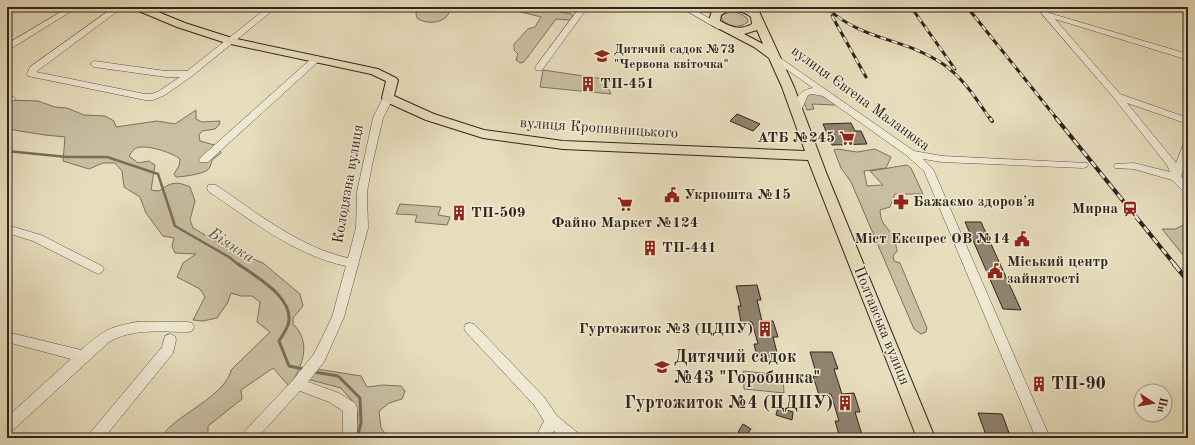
<svg xmlns="http://www.w3.org/2000/svg" width="1195" height="445" viewBox="0 0 1195 445" font-family="'Old Standard TT',serif">
  <style>
    .green { fill: #c8bea1; stroke: #7c715f }
    .lines { fill: none; stroke-linecap: round; stroke-linejoin: round }
    .stream-far1 { stroke: #796d5c; stroke-width: 2.5 }
    .stream { stroke: #796d5c; stroke-width: 3 }
    .building { fill: #908470; stroke: #31241d }
    .minor-casing { stroke: #5e5245; stroke-width: 1 }
    .major-casing { stroke: #31241d; stroke-width: 2 }
    .minor { fill: #efe9d3; fill-rule: evenodd }
    .major { fill: #e7ddbc; fill-rule: evenodd }
    .rail-far2-casing { stroke: #31241d; stroke-width: 3 }
    .rail-far1-casing { stroke: #31241d; stroke-width: 4 }
    .rail-casing { stroke: #31241d; stroke-width: 4.5 }
    .rail-far2 { stroke: #efe9d3; stroke-width: 2; stroke-dasharray: 6; stroke-linecap: butt }
    .rail-far1 { stroke: #efe9d3; stroke-width: 2.5; stroke-dasharray: 7; stroke-linecap: butt }
    .rail { stroke: #efe9d3; stroke-width: 3; stroke-dasharray: 9; stroke-linecap: butt }
    .labels { text-anchor: middle; dominant-baseline: central; stroke-width: 3; stroke-linejoin: round; paint-order: stroke }
    .far-poi-label { font-size: 13px; font-weight: bold; fill: #31241d; stroke: #efe9d3; text-anchor: start }
    .poi-label { font-size: 15px; font-weight: bold; fill: #31241d; stroke: #efe9d3; text-anchor: start }
    .street-label { font-size: 15px; fill: #31241d; stroke: #efe9d3 }
    .water-label { font-size: 16px; font-style: italic; fill: #5b4f42; stroke: #efe9d3 }
    .near-poi-label { font-size: 18px; font-weight: bold; fill: #31241d; stroke: #efe9d3; text-anchor: start }
  </style>
  <rect width="100%" height="100%" fill="#e7ddbc"/>
  <filter id="stains"><feTurbulence type="fractalNoise" baseFrequency=".005" numOctaves="4"/><feColorMatrix values="0 0 0 0 .2 0 0 0 0 .09 0 0 0 0 .02 0 0 0 .5 -.17"/></filter>
  <radialGradient id="worn" r=".72"><stop offset=".6" stop-color="#630" stop-opacity="0"/><stop offset="1" stop-color="#630" stop-opacity=".3"/></radialGradient>
  <g class="green">
    <path d="M417 7H450C449 10 449 14 447 16 441 24 424 24 417 18L416 14Z"/>
    <polygon points="501,7 538,7 571,14 574,17 570,20 556,19 524,62 520,63 516,60 518,54 514,50 514,44 528,29 535,27 541,17"/>
    <path d="M732 12 739 13 747 18 748 22C740 28 732 27 724 23L721 17 724 14Z"/>
    <polygon points="543,70 604,79 611,94 540,87"/>
    <polygon points="810,93 821,94 837,104 834,105 812,104 814,109 807,110 804,102 807,95"/>
    <path d="M7 100 38 101 55 107 67 108 84 115 105 116 114 121 116 127 157 121 175 124 196 110V119L202 122 220 121 219 125 215 129 202 131 199 135 200 141 218 146 221 153 212 160C211 165 210 169 206 171 200 174 183 177 176 177L174 174 179 166 180 159C173 153 151 146 141 147 135 147 132 151 129 156L138 163 149 161 155 165 151 190 159 191C171 182 177 181 190 187L195 201 190 220 193 228 233 251 263 263 300 294 303 306 293 318V324C312 342 303 367 289 386L273 368 241 390 242 399 208 426V438H161C164 434 167 429 171 426 187 411 227 392 231 370L270 332 257 322 260 302 252 296H241L231 293 228 302 217 318 203 321 193 320 205 297 200 289 177 277 183 263 196 254 175 253 172 246 174 238 163 236 146 213 140 197 124 187 122 171 115 163H103L89 169 63 161 65 137 45 135 7 129Z"/>
    <path d="M837 149 857 152 875 149 891 157 886 168 864 171 867 186 883 185 870 171 907 165 911 168 923 194H895L890 207 880 210C881 224 884 223 891 233 895 238 896 245 897 251L893 256 894 261 900 263 927 328 926 332 921 334 914 329 851 182 841 168 834 150Z"/>
    <polygon points="400,204 441,207 438,215 450,217 447,225 415,222 417,215 396,214"/>
    <polygon points="1188,223 1188,261 1162,229 1175,229"/>
    <polygon points="317,369 361,376 367,387 383,385 401,386 405,391 402,399 389,403 379,411 381,428 389,438 353,438 355,435 358,415 354,403 341,388 307,379"/>
    <polygon points="743,371 783,375 784,393 744,389"/>
  </g>
  <g class="lines">
    <polyline class="stream-far1" points="7,151 67,157 107,157 158,174 175,226 229,257 239,265"/>
    <g class="stream">
      <path d="M238 264C256 277 296 298 288 325 286 330 282 336 279 341L289 366 303 369"/>
      <polyline points="314,372 338,376 360,398 361,423 357,438"/>
    </g>
  </g>
  <g class="building">
    <polygon points="737,114 751,120 760,124 753,131 730,121"/>
    <polygon points="851,123 855,131 861,131 867,144 832,145 823,124"/>
    <polygon points="965,222 981,222 1021,310 1003,309"/>
    <polygon points="757,285 761,300 757,300 762,321 773,321 778,337 773,337 779,360 758,361 754,344 758,344 752,322 741,322 738,306 741,306 736,286"/>
    <polygon points="810,352 832,352 838,369 834,369 842,394 854,393 860,412 855,412 863,438 840,438 835,421 839,421 831,394 819,395 813,376 817,376"/>
    <polygon points="778,407 793,412 792,420 776,415"/>
    <polygon points="978,413 1002,414 1011,438 987,438"/>
    <polygon points="743,424 751,429 745,437 738,432"/>
  </g>
  <g class="lines">
    <g class="minor-casing">
      <g id="minor">
        <polygon points="69,7 78,7 7,51 7,44"/>
        <polygon points="114,7 123,7 36,72 145,94 152,94 159,91 180,77 166,77 94,67 90,64 94,61 166,71 187,71 268,7 277,7 192,76 165,95 153,100 145,100 28,76 27,74 30,67"/>
        <polygon points="580,7 588,7 542,70 536,70 535,68 536,66"/>
        <polygon points="680,7 725,7 726,9 722,11 712,12 698,12 725,27 724,29 718,29"/>
        <polygon points="1036,7 1044,7 1049,13 1188,54 1188,60 1055,19 1120,94 1188,118 1188,124 1127,103 1176,163 1183,145 1188,142 1188,158 1181,176 1188,183 1188,193 1184,192 1172,180 1134,169 1115,168 1114,166 1115,164 1134,163 1170,172 1167,165 1114,98"/>
        <path d="M776 55 914 151 942 156 1087 163 1088 165 1087 167 1083 168 942 162 923 159 933 169 1050 438H1036L924 171 906 155 823 96 812 94 808 95 800 113H794L792 111C795 99 799 90 813 88L773 60 772 58Z"/>
        <polygon points="316,56 319,57 320,59 319,61 208,162 200,162 199,160 200,158 313,57"/>
        <polygon points="7,95 14,97 16,99 11,102 7,101"/>
        <path d="M388 95 393 98 383 118 372 165 367 192 368 228 344 317 324 362 308 382 339 393 355 403 357 408V432L354 438H340L343 431V411L329 402 300 391 257 438H241L243 433 293 380 314 354 332 317 346 266C294 255 251 220 208 191L207 188 208 185H216C257 213 299 247 348 258L356 228 357 192 373 118 383 98Z"/>
        <polygon points="7,225 41,235 102,266 104,269 102,272 98,274 94,272 33,241 7,233"/>
        <path d="M137 322H188L192 323 194 327 192 331 188 332C162 332 132 328 109 342L12 431 7 433V417L71 359 7 342V332L81 350C103 331 108 327 137 322Z"/>
        <polygon points="470,323 474,324 544,397 557,416 578,433 580,438 562,438 554,431 550,438 535,438 544,421 534,405 466,332 464,328 466,324"/>
        <polygon points="170,334 175,336 176,340 173,353 104,438 88,438 90,433 162,347 165,336"/>
      </g>
    </g>
    <g class="major-casing">
      <path id="major" d="M132 7H146L185 23 232 38 378 69 396 78 398 80 394 96 434 114 484 130 563 141 805 151 782 87 769 58 754 47 712 25 709 20 712 11 718 7H757L794 87 827 175 935 438H917L808 160 563 149 483 138 426 120 384 101 382 98 386 81 371 74 226 43 177 27 134 9ZM727 11C736 10 744 11 751 17L752 24C740 31 731 27 720 21L721 15ZM757 30 763 44 744 34Z"/>
    </g>
    <use href="#minor" class="minor"/>
    <use href="#major" class="major"/>
    <g class="rail-far2-casing">
      <g id="rail-far2">
        <polyline points="911,7 955,69"/>
        <polyline points="967,7 1057,119"/>
        <path d="M828 9C864 41 903 38 940 62 962 76 976 98 990 119"/>
        <polyline points="832,16 866,77"/>
      </g>
    </g>
    <g class="rail-far1-casing">
      <g id="rail-far1">
        <polyline points="990,118 992,121"/>
        <polyline points="1056,118 1175,265"/>
      </g>
    </g>
    <g class="rail-casing">
      <polyline id="rail" points="1174,264 1188,281"/>
    </g>
    <use href="#rail-far2" class="rail-far2"/>
    <use href="#rail-far1" class="rail-far1"/>
    <use href="#rail" class="rail"/>
  </g>
  <defs>
    <g id="school-bare" transform="scale(1.2)"><path d="M0-5L7-2L0 1L-7-2ZM-4 1L0 2.5L4 1V4Q0 6-4 4Z" fill="#8f2418" stroke="#efe9d3" stroke-width="2.5" paint-order="stroke"/></g>
    <g id="building-bare" transform="scale(1.2)"><path d="M-4-6H4V6H1V3H-1V6H-4ZM-2.5-4.3h1.7v1.8h-1.7ZM.8-4.3h1.7v1.8H.8ZM-2.5-1h1.7V.8h-1.7ZM.8-1h1.7V.8H.8Z" fill="#8f2418" stroke="#efe9d3" stroke-width="2.5" paint-order="stroke"/></g>
    <g id="supermarket-bare" transform="scale(1.2)"><path d="M-6-5.5h2.5l.6 2H6L4.5 2H-2.5L-4.4-4H-6ZM-1.5 3.2a1.3 1.3 0 1 0 .1 0ZM3 3.2a1.3 1.3 0 1 0 .1 0Z" fill="#8f2418" stroke="#efe9d3" stroke-width="2.5" paint-order="stroke"/></g>
    <g id="civic-bare" transform="scale(1.2)"><path d="M-.6-6.5H3V-4.5H.6V-3L4-1V1h2V6H-6V1h2V-1L-.6-3ZM-1.2 2.5V6h2.4V2.5Z" fill="#8f2418" stroke="#efe9d3" stroke-width="2.5" paint-order="stroke"/></g>
    <g id="pharmacy-bare" transform="scale(1.2)"><path d="M-2-6h4v4h4v4h-4v4h-4v-4h-4v-4h4Z" fill="#8f2418" stroke="#efe9d3" stroke-width="2.5" paint-order="stroke"/></g>
    <g id="station-bare" transform="scale(1.2)"><path d="M-3-6H3Q5-6 5-4V2Q5 4 3 4L4.5 6H3L1.5 4h-3L-3 6H-4.5L-3 4Q-5 4-5 2V-4Q-5-6-3-6ZM-3.5-4v3h7v-3ZM-3.5 1v1.5H-2V1ZM2 1v1.5H3.5V1Z" fill="#8f2418" stroke="#efe9d3" stroke-width="2.5" paint-order="stroke"/></g>
  </defs>
  <g fill-rule="evenodd">
    <use href="#school-bare" x="602" y="56"/>
    <use href="#building-bare" x="588" y="84"/>
    <use href="#supermarket-bare" x="847" y="138"/>
    <use href="#civic-bare" x="672" y="195"/>
    <use href="#pharmacy-bare" x="901" y="202"/>
    <use href="#supermarket-bare" x="625" y="204"/>
    <use href="#station-bare" x="1130" y="209"/>
    <use href="#building-bare" x="459" y="213"/>
    <use href="#civic-bare" x="1022" y="239"/>
    <use href="#building-bare" x="650" y="248"/>
    <use href="#civic-bare" x="995" y="271"/>
    <use href="#building-bare" x="765" y="329"/>
    <use href="#school-bare" x="662" y="367"/>
    <use href="#building-bare" x="1039" y="384"/>
    <use href="#building-bare" x="845" y="403"/>
  </g>
  <g class="labels">
    <g class="far-poi-label">
      <text x="614" y="49">Дитячий садок №73<tspan x="614" dy="15">"Червона квіточка"</tspan></text>
    </g>
    <g class="poi-label">
      <text x="600" y="84">ТП-451</text>
      <text x="835" y="138" text-anchor="end">АТБ №245</text>
      <text x="684" y="195">Укрпошта №15</text>
      <text x="913" y="202">Бажаємо здоровʼя</text>
      <text x="1118" y="209" text-anchor="end">Мирна</text>
      <text x="471" y="213">ТП-509</text>
      <text x="625" y="223" text-anchor="middle">Файно Маркет №124</text>
      <text x="1010" y="239" text-anchor="end">Міст Експрес ОВ №14</text>
      <text x="662" y="248">ТП-441</text>
      <text x="1007" y="262">Міський центр<tspan x="1007" dy="17">зайнятості</tspan></text>
      <text x="753" y="329" text-anchor="end">Гуртожиток №3 (ЦДПУ)</text>
    </g>
    <g class="street-label">
      <text transform="translate(860 99) rotate(36)">вулиця Євгена Маланюка</text>
      <text transform="translate(599 129) rotate(4)">вулиця Кропивницького</text>
      <text transform="translate(349 184) rotate(-80)">Колодязна вулиця</text>
      <text transform="translate(881 326) rotate(68)">Полтавська вулиця</text>
    </g>
    <g class="water-label">
      <text transform="translate(231 246) rotate(33)">Біянка</text>
    </g>
    <g class="near-poi-label">
      <text x="674" y="357">Дитячий садок<tspan x="674" dy="21">№43 "Горобинка"</tspan></text>
      <text x="1051" y="384">ТП-90</text>
      <text x="833" y="403" text-anchor="end">Гуртожиток №4 (ЦДПУ)</text>
    </g>
  </g>
  <rect width="1195" height="445" fill="none" stroke="#e7ddbc" stroke-width="24"/>
  <rect x="8" y="8" width="1179" height="429" fill="none" stroke="#31241d" stroke-width="2"/>
  <rect x="12" y="12" width="1171" height="421" fill="none" stroke="#31241d"/>
  <g transform="translate(1153 403) rotate(102)"><circle r="19" fill="#efe9d3" stroke="#a39a8a"/>
  <path d="M0-3L7 15L0 10L-7 15Z" fill="#8f2418"/>
  <text y="-6" font-size="11" font-weight="bold" text-anchor="middle" fill="#31241d">Пн</text>
  </g>
  <rect width="100%" height="100%" filter="url(#stains)"/>
  <rect width="100%" height="100%" fill="url(#worn)"/>
</svg>
